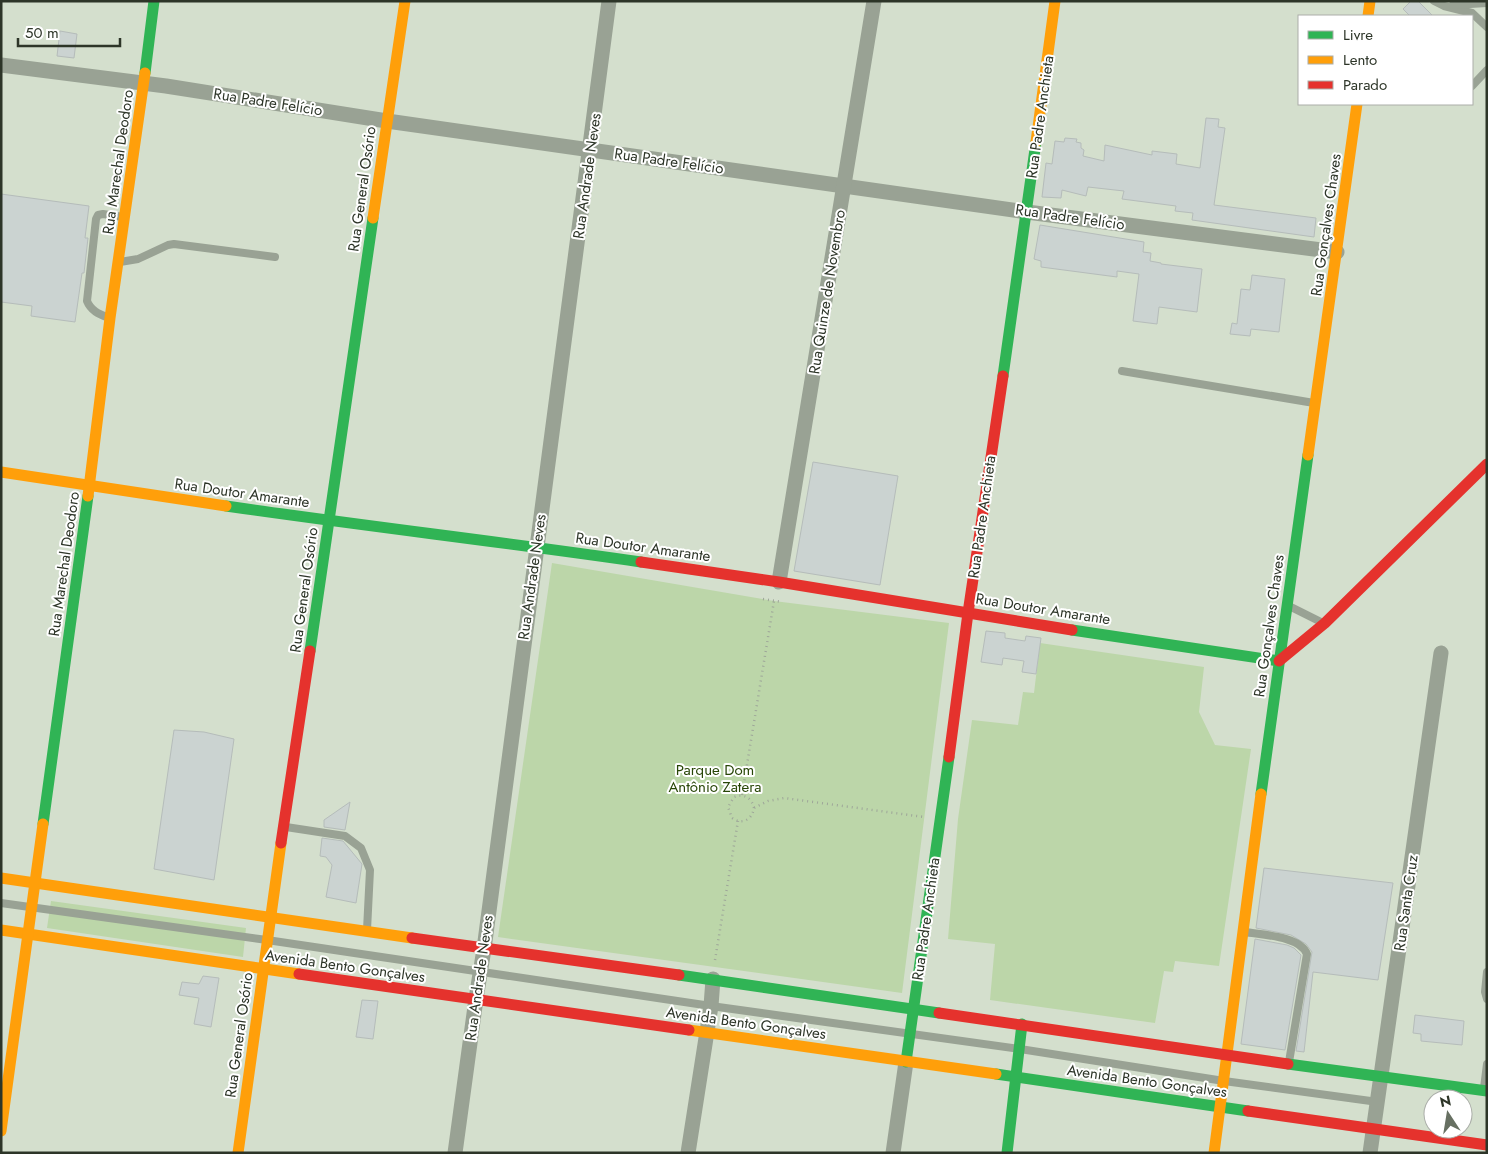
<svg xmlns="http://www.w3.org/2000/svg" width="1488" height="1154" viewBox="0 0 1488 1154" font-family="Jost,sans-serif">
  <style>
    .green { fill: #bcd6a9 }
    .building { fill: #cbd3d1; stroke: #b5bcba }
    .lines { fill: none; stroke-linecap: round; stroke-linejoin: round }
    .path { stroke: #9ea699; stroke-width: 2.5; stroke-dasharray: 1 4; stroke-linecap: butt }
    .lane { stroke: #99a294; stroke-width: 8 }
    .street { stroke: #99a294; stroke-width: 15 }
    .fast { stroke: #30b455; stroke-width: 11 }
    .slow { stroke: #ff9f0a; stroke-width: 11 }
    .jam { stroke: #e5322d; stroke-width: 11 }
    .labels { text-anchor: middle; dominant-baseline: central; stroke-width: 4; stroke-linejoin: round; paint-order: stroke }
    .street-label { font-size: 15px; fill: #2d3528; stroke: #fff }
    .park-label { font-size: 15px; fill: #284607; stroke: #fff }
  </style>
  <rect width="100%" height="100%" fill="#d4dfcd"/>
  <g class="green">
    <polygon points="552,563 774,601 949,623 902,993 498,937"/>
    <polygon points="1040,643 1204,667 1199,712 1215,745 1251,749 1219,966 1175,961 1173,972 1164,971 1155,1023 990,1000 995,944 948,939 958,819 972,720 1018,725 1023,692 1034,693"/>
    <polygon points="51,901 246,928 243,957 47,928"/>
  </g>
  <g class="building">
    <polygon points="1411,1 1418,1 1433,16 1410,16 1403,9"/>
    <polygon points="60,31 77,34 74,58 57,56"/>
    <polygon points="1206,118 1219,119 1218,127 1225,128 1214,205 1316,218 1314,237 1192,220 1193,213 1175,211 1176,206 1122,199 1124,191 1088,187 1086,196 1062,190 1061,198 1042,197 1046,163 1052,164 1055,141 1064,142 1065,138 1077,139 1076,142 1081,143 1081,148 1084,150 1083,156 1104,161 1105,145 1152,155 1152,151 1177,154 1176,164 1200,168"/>
    <polygon points="1,194 89,206 85,238 88,238 84,273 82,273 75,322 31,316 32,306 1,302"/>
    <polygon points="1040,225 1144,242 1143,252 1151,253 1150,261 1161,263 1161,264 1202,269 1197,312 1159,307 1157,324 1133,321 1139,274 1117,271 1117,277 1041,267 1041,261 1034,259"/>
    <polygon points="1252,275 1285,279 1279,332 1251,329 1250,336 1230,334 1232,323 1237,324 1241,289 1250,290"/>
    <polygon points="813,462 898,476 880,585 794,571"/>
    <polygon points="986,631 1005,633 1005,638 1025,641 1026,636 1041,638 1036,674 1022,672 1024,661 1003,658 1002,665 981,662"/>
    <polygon points="174,730 204,732 234,739 214,880 154,869"/>
    <polygon points="350,802 345,830 324,827 324,820"/>
    <polygon points="322,838 343,841 362,864 356,903 326,897 332,865 326,857 320,856"/>
    <polygon points="1264,868 1393,883 1378,980 1313,972 1304,1052 1296,1051 1312,952 1306,944 1291,935 1256,928"/>
    <polygon points="1255,939 1287,945 1294,948 1301,955 1285,1050 1241,1044"/>
    <polygon points="203,976 219,978 211,1027 194,1024 199,998 179,995 182,982 199,984"/>
    <polygon points="362,1000 378,1001 373,1039 356,1037"/>
    <polygon points="1415,1015 1464,1021 1462,1045 1421,1041 1421,1034 1413,1033"/>
  </g>
  <g class="lines">
    <g class="path">
      <polyline points="763,599 782,602"/>
      <polyline points="742,795 774,601"/>
      <path d="M754 808C752 798 744 793 734 797L728 807 732 818C742 825 752 820 754 808L768 801 784 798 924 817"/>
      <polyline points="715,960 738,821"/>
    </g>
    <g class="lane">
      <polyline points="1434,1 1444,6 1472,13 1487,27"/>
      <polyline points="1453,5 1487,3"/>
      <polyline points="1472,86 1487,70"/>
      <polyline points="120,262 138,259 168,245 174,244 275,257"/>
      <path d="M109 318C99 314 91 311 87 301L96 219 98 215 103 214 123 217"/>
      <polyline points="1122,371 1314,403"/>
      <polyline points="1289,606 1321,622"/>
      <polyline points="286,827 345,836 361,848 370,870 367,930"/>
      <polyline points="1,903 267,940 711,1006 1020,1049 1224,1081 1378,1102"/>
      <path d="M1245 932C1263 935 1300 936 1307 954L1289 1062"/>
      <polyline points="1487,972 1485,992 1487,999"/>
      <polyline points="1484,1088 1487,1064"/>
    </g>
    <g class="street">
      <polyline points="1,65 166,86 387,121 1027,212 1337,252"/>
      <polyline points="779,582 874,1"/>
      <polyline points="455,1153 476,999 484,949 609,1"/>
      <polyline points="688,1153 711,1006 713,979"/>
      <polyline points="893,1153 906,1062"/>
      <polyline points="1370,1153 1441,653"/>
    </g>
    <g class="fast">
      <polyline points="145,73 154,1"/>
      <polyline points="1003,376 1036,142"/>
      <path d="M226 506C364 526 503 542 641 562"/>
      <polyline points="1072,630 1279,661"/>
      <polyline points="310,651 373,218"/>
      <polyline points="1261,794 1308,455"/>
      <polyline points="43,824 88,496"/>
      <polyline points="679,975 939,1013"/>
      <polyline points="906,1062 949,757"/>
      <polyline points="1288,1064 1487,1091"/>
      <polyline points="996,1074 1248,1111"/>
      <polyline points="1007,1153 1022,1024"/>
    </g>
    <g class="slow">
      <polyline points="1368,16 1370,1"/>
      <polyline points="1036,142 1055,1"/>
      <polyline points="373,218 405,1"/>
      <polyline points="1308,455 1357,104"/>
      <polyline points="1,472 226,506"/>
      <polyline points="88,496 110,318 145,73"/>
      <polyline points="1,878 412,938"/>
      <polyline points="1,930 299,974"/>
      <polyline points="689,1030 996,1074"/>
      <polyline points="1,1131 43,824"/>
      <polyline points="238,1153 281,843"/>
      <polyline points="1214,1153 1261,794"/>
    </g>
    <g class="jam">
      <polyline points="641,562 779,582 1072,630"/>
      <polyline points="1279,661 1325,623 1487,464"/>
      <polyline points="949,757 968,613 1003,376"/>
      <polyline points="281,843 310,651"/>
      <polyline points="412,938 679,975"/>
      <polyline points="299,974 689,1030"/>
      <polyline points="939,1013 1288,1064"/>
      <polyline points="1248,1111 1487,1145"/>
    </g>
  </g>
  <g class="labels">
    <g class="street-label">
      <text transform="translate(268 102) rotate(9)">Rua Padre Felício</text>
      <text transform="translate(1040 117) rotate(-82)">Rua Padre Anchieta</text>
      <text transform="translate(669 161) rotate(8)">Rua Padre Felício</text>
      <text transform="translate(118 162) rotate(-82)">Rua Marechal Deodoro</text>
      <text transform="translate(587 176) rotate(-82)">Rua Andrade Neves</text>
      <text transform="translate(362 189) rotate(-82)">Rua General Osório</text>
      <text transform="translate(1070 217) rotate(8)">Rua Padre Felício</text>
      <text transform="translate(1326 225) rotate(-82)">Rua Gonçalves Chaves</text>
      <text transform="translate(827 292) rotate(-81)">Rua Quinze de Novembro</text>
      <text transform="translate(242 493) rotate(8)">Rua Doutor Amarante</text>
      <text transform="translate(982 517) rotate(-82)">Rua Padre Anchieta</text>
      <text transform="translate(643 547) rotate(8)">Rua Doutor Amarante</text>
      <text transform="translate(64 564) rotate(-82)">Rua Marechal Deodoro</text>
      <text transform="translate(532 577) rotate(-82)">Rua Andrade Neves</text>
      <text transform="translate(304 590) rotate(-82)">Rua General Osório</text>
      <text transform="translate(1043 609) rotate(9)">Rua Doutor Amarante</text>
      <text transform="translate(1269 626) rotate(-82)">Rua Gonçalves Chaves</text>
      <text transform="translate(1406 903) rotate(-82)">Rua Santa Cruz</text>
      <text transform="translate(926 919) rotate(-82)">Rua Padre Anchieta</text>
      <text transform="translate(345 966) rotate(8)">Avenida Bento Gonçalves</text>
      <text transform="translate(479 978) rotate(-82)">Rua Andrade Neves</text>
      <text transform="translate(746 1023) rotate(8)">Avenida Bento Gonçalves</text>
      <text transform="translate(239 1035) rotate(-82)">Rua General Osório</text>
      <text transform="translate(1147 1081) rotate(8)">Avenida Bento Gonçalves</text>
    </g>
    <g class="park-label">
      <text x="715" y="770">Parque Dom<tspan x="715" dy="17">Antônio Zatera</tspan></text>
    </g>
  </g>
  <rect width="1488" height="1154" fill="none" stroke="#2d3528" stroke-width="5"/>
  <rect x="1298" y="15" width="175" height="90" fill="#ffffff" stroke="#abaea9"/>
  <rect x="1308" y="31" width="25" height="8" fill="#30b455" stroke="#abaea9"/>
  <text x="1343" y="40" font-size="15" fill="#2d3528">Livre</text>
  <rect x="1308" y="56" width="25" height="8" fill="#ff9f0a" stroke="#abaea9"/>
  <text x="1343" y="65" font-size="15" fill="#2d3528">Lento</text>
  <rect x="1308" y="81" width="25" height="8" fill="#e5322d" stroke="#abaea9"/>
  <text x="1343" y="90" font-size="15" fill="#2d3528">Parado</text>
  <g transform="translate(1448 1114) rotate(348)"><circle r="24" fill="#ffffff" stroke="#abaea9"/>
  <path d="M0-4L9 19L0 12L-9 19Z" fill="#677062"/>
  <text y="-8" font-size="14" font-weight="bold" text-anchor="middle" fill="#2d3528">N</text>
  </g>
  <path d="M18 38v8h102v-8" fill="none" stroke="#2d3528" stroke-width="2.5"/>
  <text x="25" y="38" font-size="15" fill="#2d3528" stroke="#ffffff" stroke-width="4" paint-order="stroke">50 m</text>
</svg>
